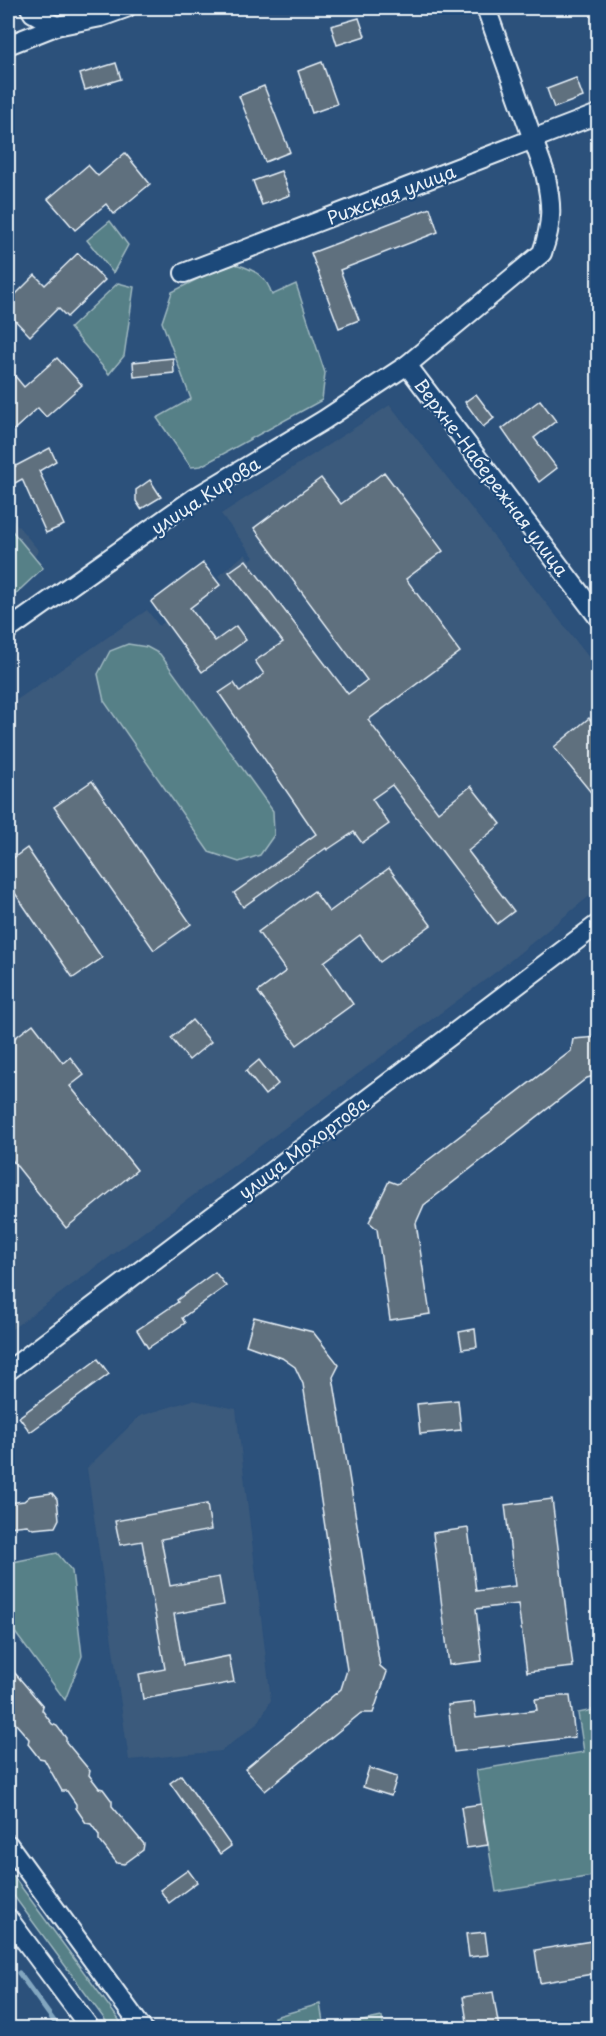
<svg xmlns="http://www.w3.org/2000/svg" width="606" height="2036" viewBox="0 0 606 2036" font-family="'Playpen Sans',sans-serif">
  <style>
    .built { fill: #3b5a7c }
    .green { fill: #568087; stroke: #9fb8c0; stroke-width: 1.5 }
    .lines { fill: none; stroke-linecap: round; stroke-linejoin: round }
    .stream { stroke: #83a7c0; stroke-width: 5 }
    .building { fill: #5e6f7e; stroke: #e8f1f8; stroke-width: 1.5 }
    .minor-casing { stroke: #e8f1f8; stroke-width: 22 }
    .minor { stroke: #1f4a7a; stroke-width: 18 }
    .labels { text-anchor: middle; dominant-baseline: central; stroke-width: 4.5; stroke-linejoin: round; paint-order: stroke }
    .street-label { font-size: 18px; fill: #e8f1f8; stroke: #1f4a7a }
  </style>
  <rect width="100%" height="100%" fill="#2c517b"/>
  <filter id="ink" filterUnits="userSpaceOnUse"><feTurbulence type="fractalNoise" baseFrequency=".0167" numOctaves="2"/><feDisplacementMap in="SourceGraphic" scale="12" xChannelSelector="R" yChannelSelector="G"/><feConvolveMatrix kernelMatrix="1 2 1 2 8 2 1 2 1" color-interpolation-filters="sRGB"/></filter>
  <g filter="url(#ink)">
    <g class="built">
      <polygon points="390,405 598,669 598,889 496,972 8,1332 8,706 147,610 159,626 222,581 218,576 245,554 250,560 254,557 221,514"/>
      <polygon points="8,514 39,551 8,586"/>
      <polygon points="193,1400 236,1409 271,1700 258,1723 221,1751 129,1760 87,1468 140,1416"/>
    </g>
    <g class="green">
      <polygon points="110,221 128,245 113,273 87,240"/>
      <path d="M235 264C253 269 267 276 272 295L296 284 325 373 322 400 201 466 191 467 157 418 191 399 162 322 172 292 211 272Z"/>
      <polygon points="118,283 134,287 124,356 109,374 70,328"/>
      <polygon points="8,526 43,568 8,601"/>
      <polygon points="128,644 147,647 160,654 273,811 274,835 260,855 239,862 209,852 104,701 98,674 110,651"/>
      <polygon points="57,1553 72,1571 82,1656 65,1700 8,1623 8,1569 13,1562"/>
      <polygon points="598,1709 598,1875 496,1892 476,1770 584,1752 578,1713"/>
      <polygon points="8,1869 125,2028 111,2028 8,1888"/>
      <polygon points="320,2004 324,2028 276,2028 274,2017"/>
      <polygon points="382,2017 384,2028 330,2028"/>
    </g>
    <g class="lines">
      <polyline class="stream" points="19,1973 59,2028"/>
    </g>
    <g class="building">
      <polygon points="359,18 365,36 337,45 331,26"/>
      <polygon points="322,62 337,104 312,113 298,71"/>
      <polygon points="116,63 121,79 85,90 80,74"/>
      <polygon points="576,78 583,97 554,108 547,89"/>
      <polygon points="264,86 290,152 265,162 239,96"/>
      <polygon points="125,153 150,184 114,214 106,204 75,230 48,199 88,165 98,176"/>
      <polygon points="281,171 290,195 262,205 253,181"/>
      <polygon points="430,208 438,232 340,270 359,320 339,328 311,253"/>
      <polygon points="78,253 105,280 67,317 58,308 30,336 8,313 8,302 35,275 45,285"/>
      <polygon points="57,358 82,385 46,417 38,408 8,435 8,382 15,376 24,387"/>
      <polygon points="173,358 174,373 134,377 133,362"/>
      <polygon points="476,394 494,418 483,427 465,402"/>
      <polygon points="540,400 556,421 534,438 557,468 539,482 502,429"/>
      <polygon points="50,448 56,461 39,471 64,525 46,533 22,479 8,487 8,470"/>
      <polygon points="384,472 443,551 406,579 460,652 368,720 438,812 471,786 501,824 468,851 514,911 497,924 392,785 372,799 389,824 362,843 354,832 327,850 326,848 243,907 234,893 316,834 219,693 234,683 240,692 264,674 255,661 283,642 229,572 246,560 348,694 367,680 254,528 321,478 341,504"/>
      <polygon points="150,480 161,497 141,509 136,501 136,490"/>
      <polygon points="203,563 220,585 190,608 215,641 236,626 246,640 202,672 151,602"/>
      <polygon points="589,718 598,729 598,801 554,747"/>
      <polygon points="92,781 191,924 154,950 54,807"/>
      <polygon points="27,848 102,958 73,978 8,883 8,862"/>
      <polygon points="389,868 431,925 380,962 360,935 324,962 353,1004 297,1045 258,992 286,971 258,932 314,891 329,912"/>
      <polygon points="192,1020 211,1042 189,1060 171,1038"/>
      <polygon points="33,1024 63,1063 70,1057 84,1075 70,1086 137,1170 66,1228 8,1155 8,1043"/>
      <polygon points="598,1037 598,1075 587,1078 424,1205 416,1223 430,1314 390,1320 377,1229 369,1222 389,1181 397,1184 571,1051 573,1039"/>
      <polygon points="259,1060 278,1084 265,1095 246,1071"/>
      <polygon points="215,1272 226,1286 182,1318 185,1323 148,1348 137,1330 178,1302 177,1300"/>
      <polygon points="254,1317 313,1332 339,1365 333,1377 380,1666 387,1672 373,1713 361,1713 265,1791 245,1769 341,1689 347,1670 303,1384 295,1367 282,1358 246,1345"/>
      <polygon points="475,1329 477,1347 462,1349 459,1332"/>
      <polygon points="98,1359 109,1374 30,1432 19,1417"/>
      <polygon points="458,1400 461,1430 420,1434 417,1404"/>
      <polygon points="52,1493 57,1499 59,1519 55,1527 33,1529 27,1525 8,1527 8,1503 24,1501 30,1496"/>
      <polygon points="552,1499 573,1667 527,1672 518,1604 476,1609 482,1661 449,1665 433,1533 468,1528 476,1591 515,1586 505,1505"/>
      <polygon points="207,1504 211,1530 161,1539 170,1586 219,1577 224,1605 174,1614 183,1665 229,1656 234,1682 143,1699 139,1674 165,1669 142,1541 120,1545 115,1521"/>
      <polygon points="8,1665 43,1706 42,1710 52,1724 57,1726 66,1738 66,1742 90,1771 89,1775 99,1788 103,1789 112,1801 112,1806 144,1844 143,1850 124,1864 117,1863 99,1840 99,1835 91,1824 86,1823 76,1808 76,1804 67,1791 62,1791 44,1759 39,1758 28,1744 29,1739 8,1715"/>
      <polygon points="559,1696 570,1696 575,1737 454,1752 448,1705 474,1702 476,1718 537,1710 535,1699"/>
      <polygon points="369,1768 397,1777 391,1796 363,1787"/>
      <polygon points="181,1775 231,1846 220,1854 170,1783"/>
      <polygon points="481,1804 488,1845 467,1848 461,1807"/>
      <polygon points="188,1870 197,1882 169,1903 160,1890"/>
      <polygon points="485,1932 488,1955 469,1957 466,1934"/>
      <polygon points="598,1940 598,1973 540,1983 535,1950"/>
      <polygon points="493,1992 499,2028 468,2028 463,1997"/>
    </g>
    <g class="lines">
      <g class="minor-casing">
        <g id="minor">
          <polyline points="30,8 33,13 56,26"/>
          <polyline points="8,45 56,26 101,17 126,8"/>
          <polyline points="184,273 598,114"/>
          <polyline points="407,365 598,617"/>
          <path d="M8 630 193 499 324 420 407 365 542 253C553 222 552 204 545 173L486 8"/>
          <polyline points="8,1371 598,924"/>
          <polyline points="8,1844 142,2028"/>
          <polyline points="8,1918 90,2028"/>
        </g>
      </g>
      <use href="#minor" class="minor"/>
    </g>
  </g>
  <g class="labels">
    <g class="street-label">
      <text transform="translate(391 194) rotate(-21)">Рижская улица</text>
      <text transform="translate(492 477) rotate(53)">Верхне-Набережная улица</text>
      <text transform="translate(205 495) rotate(-33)">улица Кирова</text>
      <text transform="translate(303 1147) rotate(-37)">улица Мохортова</text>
    </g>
  </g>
  <rect width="606" height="2036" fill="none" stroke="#1f4a7a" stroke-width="30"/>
  <rect x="15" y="15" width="576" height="2006" fill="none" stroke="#e8f1f8" stroke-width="2" filter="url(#ink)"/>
</svg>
